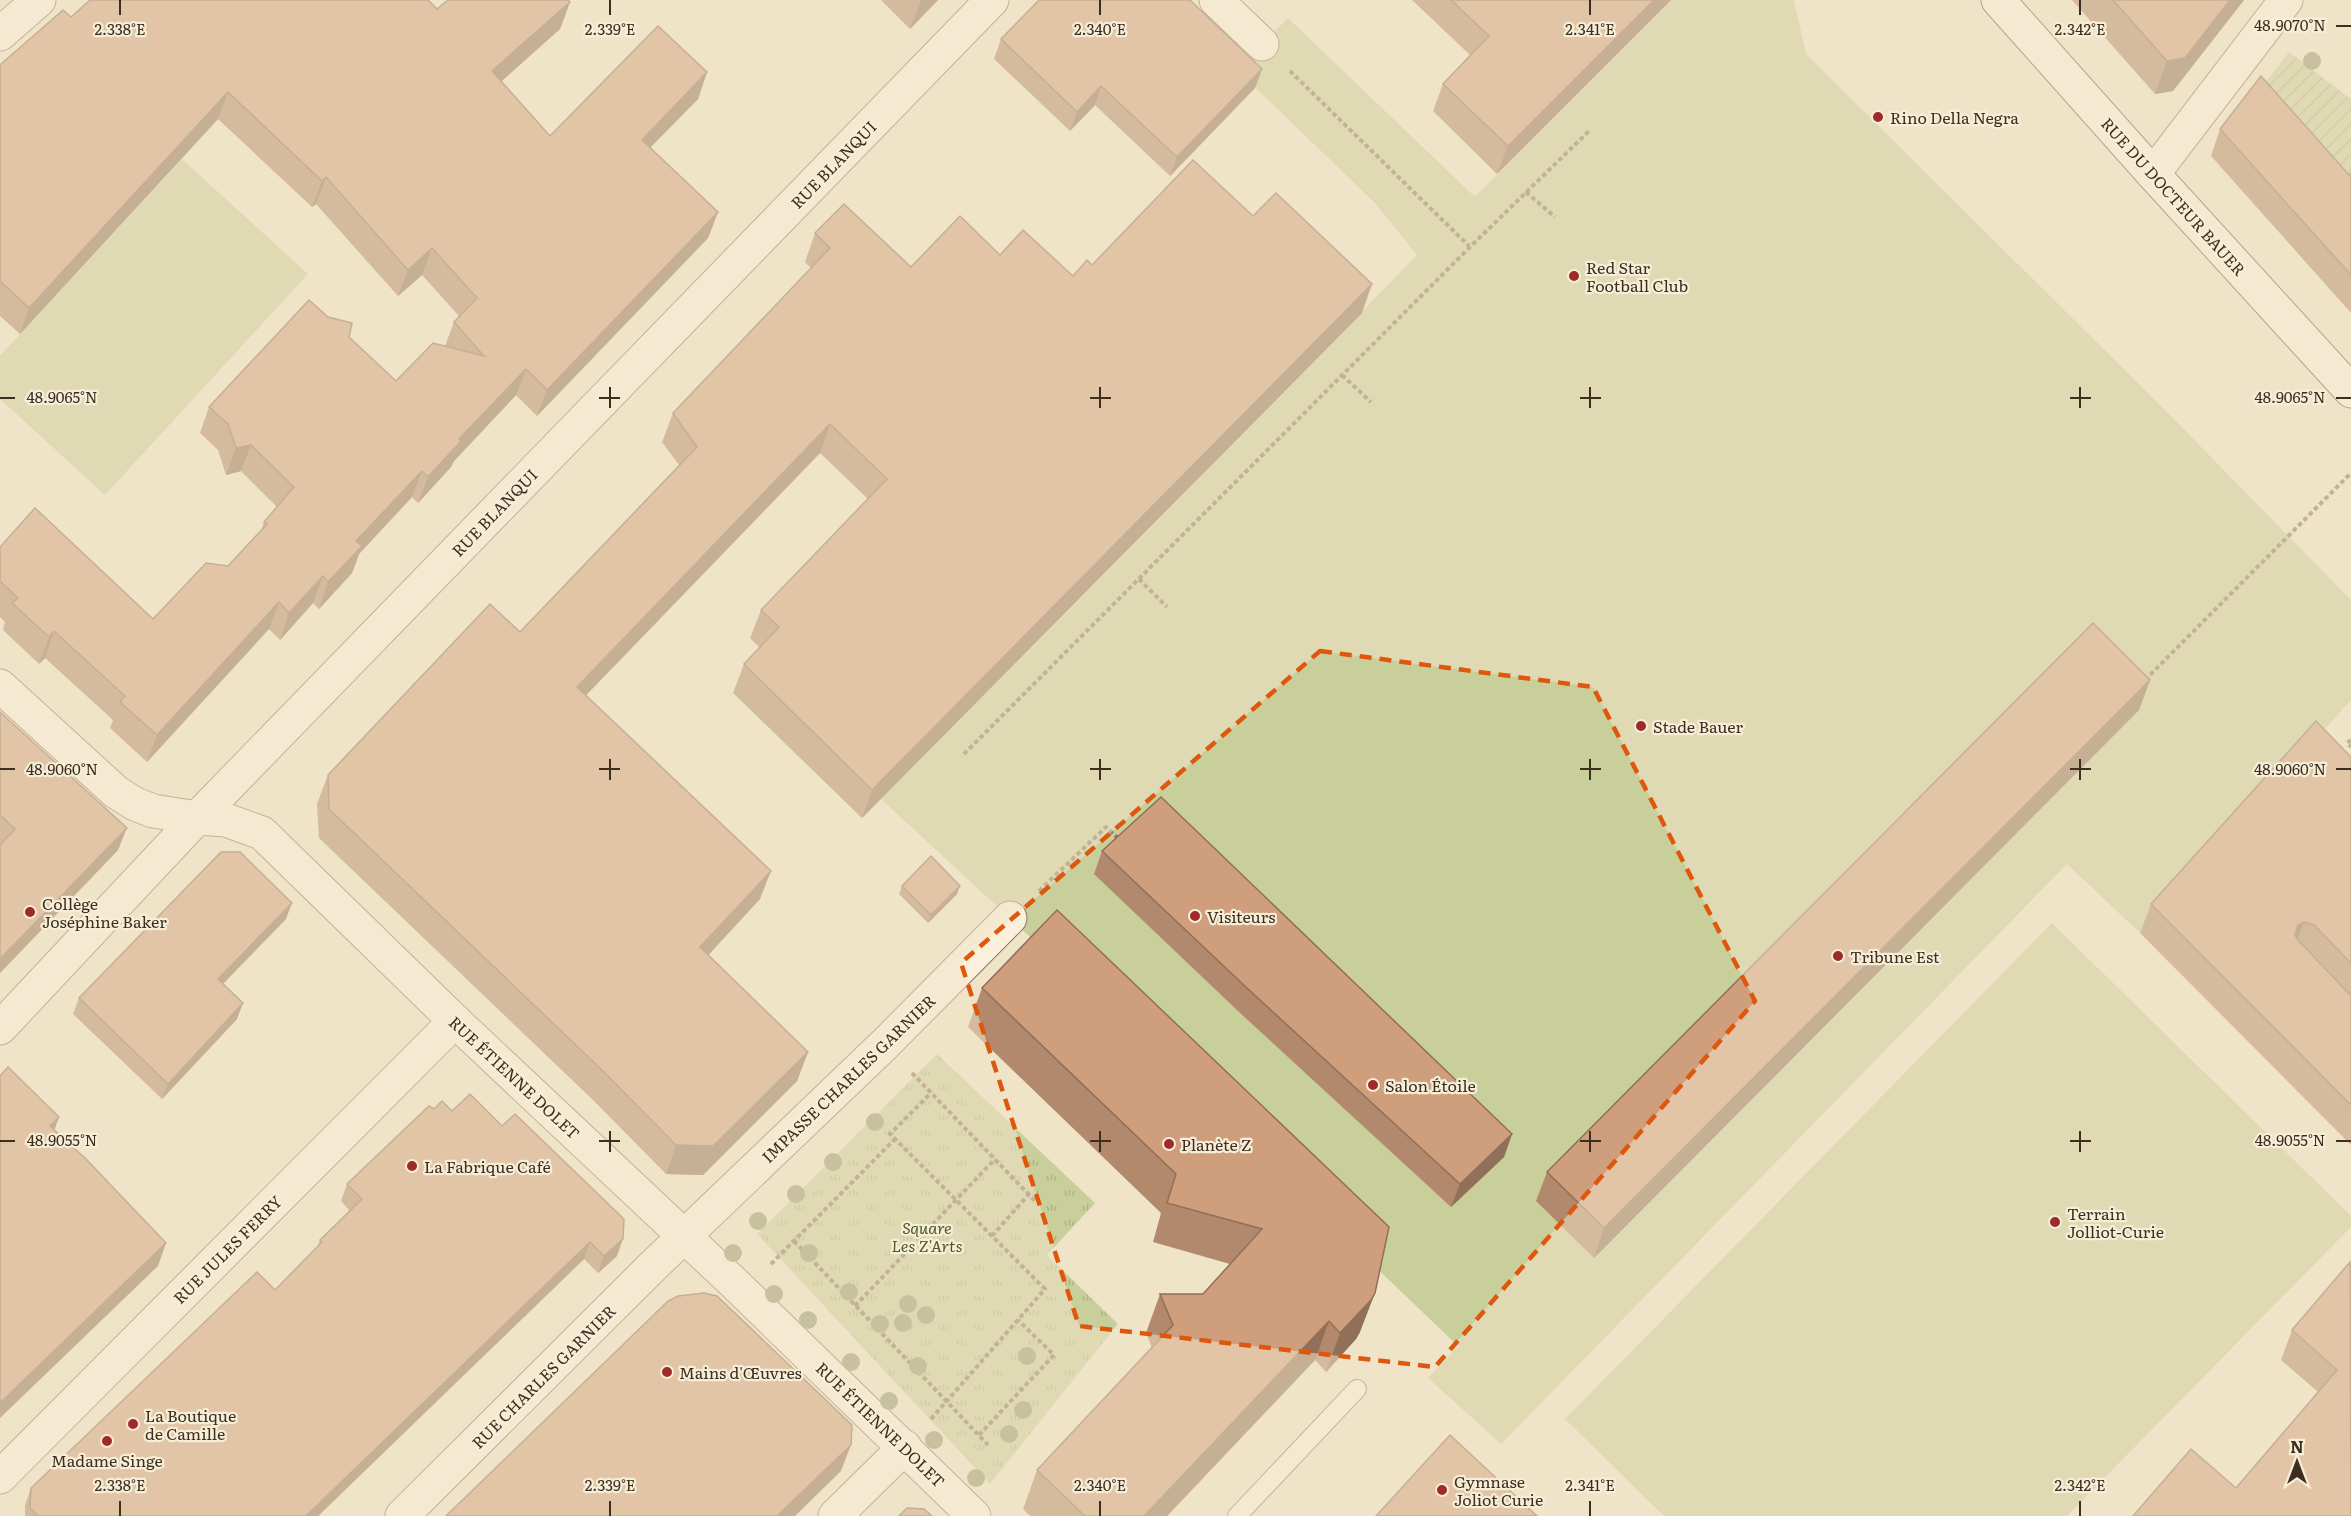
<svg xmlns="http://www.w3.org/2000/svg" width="2351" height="1516" viewBox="0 0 2351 1516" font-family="Literata,serif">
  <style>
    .grass { fill: #c9cf9b }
    .park { fill: url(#park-tufts) }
    .garden { fill: url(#garden-furrows) }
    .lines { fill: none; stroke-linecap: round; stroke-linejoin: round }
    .service-casing { stroke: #8d765c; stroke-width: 20 }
    .minor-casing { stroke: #8d765c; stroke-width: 35 }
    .secondary-casing { stroke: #6f573f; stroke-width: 35 }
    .path { stroke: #8d765c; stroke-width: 4; stroke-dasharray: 4.5 3; stroke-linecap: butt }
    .service { stroke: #faf1dc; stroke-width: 18 }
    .minor { stroke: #faf1dc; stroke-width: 33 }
    .secondary { stroke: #faf1dc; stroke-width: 33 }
    .tree { fill: #96986f }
    .wall { fill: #b2896c }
    .shaded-wall { fill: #916f58 }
    .building { fill: #cf9f7d; stroke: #916f58; stroke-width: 1.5 }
    .marked { fill: none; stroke: #df570d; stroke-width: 4.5; stroke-dasharray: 12 8; stroke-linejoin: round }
    .ticks { fill: none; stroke: #3d2e20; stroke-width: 2 }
    .poi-dot { fill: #9e2a2b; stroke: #f7eed8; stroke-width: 2 }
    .labels { text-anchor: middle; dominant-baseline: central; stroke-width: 4.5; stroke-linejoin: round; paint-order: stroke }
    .poi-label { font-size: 16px; fill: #3d2e20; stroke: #f7eed8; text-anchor: start }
    .street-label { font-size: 16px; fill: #3d2e20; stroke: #f7eed8 }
    .park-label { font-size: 16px; font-style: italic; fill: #4d5a26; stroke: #f7eed8 }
    .ticks-label { font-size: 15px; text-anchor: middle; fill: #3d2e20; stroke: #f7eed8; stroke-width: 4.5; stroke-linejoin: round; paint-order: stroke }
  </style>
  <defs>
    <pattern id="park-tufts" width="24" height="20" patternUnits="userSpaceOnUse" patternTransform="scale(1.5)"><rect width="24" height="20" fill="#c9cf9b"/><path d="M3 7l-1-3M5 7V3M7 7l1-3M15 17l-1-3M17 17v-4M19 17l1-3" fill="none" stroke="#aeb285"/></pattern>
    <pattern id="garden-furrows" width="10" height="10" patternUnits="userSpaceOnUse" patternTransform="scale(1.5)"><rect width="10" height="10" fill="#c9cf9b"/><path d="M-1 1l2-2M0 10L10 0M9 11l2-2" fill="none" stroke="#aeb285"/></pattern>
  </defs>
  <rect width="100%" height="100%" fill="#f0e4c8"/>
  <g class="grass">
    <polygon points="1671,0 1794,0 1806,54 2167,412 2351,600 2351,700 2140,933 2067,864 1501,1444 1428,1378 1458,1346 1043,949 881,799 1116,563 1417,255 1375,203 1237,70 1288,18 1475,197"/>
    <polygon points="182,159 308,274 105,495 0,399 0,356"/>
    <polygon points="2052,923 2351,1216 2351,1227 2067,1516 1664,1516 1565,1419"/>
  </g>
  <polygon class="park" points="937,1054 1095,1203 1047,1255 1118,1324 990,1484 757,1234"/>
  <polygon class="garden" points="2289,52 2351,99 2351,186 2251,102"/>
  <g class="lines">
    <g class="service-casing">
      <polyline id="service" points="1237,1516 1357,1389"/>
    </g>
    <g class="minor-casing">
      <g id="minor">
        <polyline points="1216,0 1262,44"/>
        <polyline points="0,34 39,0"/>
        <polyline points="2153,174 2286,0"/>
        <polyline points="0,686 116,792 135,804 153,811 197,818 226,820 262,833 455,1021 733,1282 974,1516"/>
        <polyline points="0,1028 197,818 992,0"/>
        <polyline points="0,1477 455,1021"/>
        <polyline points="402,1516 652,1267 885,1044 1010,918"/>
        <polyline points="835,1516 905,1447"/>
      </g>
    </g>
    <g class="secondary-casing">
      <polyline id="secondary" points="1998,0 2153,174 2351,391"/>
    </g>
    <g class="path">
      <polyline points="1290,71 1469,246"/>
      <polyline points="1526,192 1555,217"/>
      <polyline points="1342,375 1371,402"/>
      <polyline points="1139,579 1167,607"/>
      <polyline points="2145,680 2351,473"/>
      <polyline points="2351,740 2347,743 2351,747"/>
      <polyline points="964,754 1470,247 1589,131"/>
      <polyline points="1039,891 1106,827 1121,841"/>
      <polyline points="912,1073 1035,1201"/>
      <polyline points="992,1236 1029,1194"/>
      <polyline points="794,1241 988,1445"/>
      <polyline points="771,1264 895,1139"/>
      <polyline points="855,1306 995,1159"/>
      <polyline points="931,1419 1045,1289 890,1134 931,1093"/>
      <polyline points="979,1435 1054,1355 1018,1320"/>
    </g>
    <use href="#service" class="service"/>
    <use href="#minor" class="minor"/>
    <use href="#secondary" class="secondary"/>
  </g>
  <g class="tree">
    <circle cx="2312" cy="61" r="9"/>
    <circle cx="875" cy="1122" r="9"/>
    <circle cx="833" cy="1162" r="9"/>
    <circle cx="796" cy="1194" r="9"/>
    <circle cx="758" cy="1221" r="9"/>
    <circle cx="733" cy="1253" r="9"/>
    <circle cx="809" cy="1253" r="9"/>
    <circle cx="849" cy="1292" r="9"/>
    <circle cx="774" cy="1294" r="9"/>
    <circle cx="908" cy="1304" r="9"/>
    <circle cx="926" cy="1315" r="9"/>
    <circle cx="808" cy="1320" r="9"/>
    <circle cx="903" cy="1323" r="9"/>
    <circle cx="880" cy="1324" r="9"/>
    <circle cx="1027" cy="1356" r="9"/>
    <circle cx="851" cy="1362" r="9"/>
    <circle cx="918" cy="1366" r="9"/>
    <circle cx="889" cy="1401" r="9"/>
    <circle cx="1023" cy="1410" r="9"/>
    <circle cx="1009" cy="1434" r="9"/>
    <circle cx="934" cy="1440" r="9"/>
    <circle cx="976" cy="1478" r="9"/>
  </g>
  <g class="wall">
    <polygon points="881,0 938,0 910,29"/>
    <polygon points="1412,0 1671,0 1497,174 1433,111 1443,84 1470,55"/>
    <polygon points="2072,0 2244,0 2173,91 2155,94"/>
    <polygon points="570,2 560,29 501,81 550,136 707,72 698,99 650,148 718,212 708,238 537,416 516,395 454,461 451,467 418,503 412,497 359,554 352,573 319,609 313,603 280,640 269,629 147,762 110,728 113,720 45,658 39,664 3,630 5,622 0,617 0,547 153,619 228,566 261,531 264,522 277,507 241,471 226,475 218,450 200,433 209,407 349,337 396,381 445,346 454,322 459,316 422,275 398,296 316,204 312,207 218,119 20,334 0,316 0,65 71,17 437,9"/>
    <polygon points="1001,39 1262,69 1255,88 1170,176 1095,105 1070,131 994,59"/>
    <polygon points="2220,129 2349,175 2351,173 2351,313 2211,156"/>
    <polygon points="1253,216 1362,313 862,818 733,693 744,664 760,648 750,638 761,610 868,499 820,453 586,695 760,899 708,955 808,1052 797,1081 703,1175 666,1174 594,1101 319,838 317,804 328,775 520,632 679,465 662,442 673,413 811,268 805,262 815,233 911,267 1000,255 1073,276 1092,265"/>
    <polygon points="2150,680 2139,710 1594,1258 1536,1201 1547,1172"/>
    <polygon points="0,712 118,850 0,973"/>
    <polygon points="2351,757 2351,1145 2140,933 2151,904"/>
    <polygon points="1102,851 1512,1134 1504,1157 1451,1207 1239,1012 1094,874"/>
    <polygon points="902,886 957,894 928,923 899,894"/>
    <polygon points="1057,910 1360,1332 1356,1339 1326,1372 1315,1360 1167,1516 1030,1516 1023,1509 1037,1470 1152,1348 1146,1333 1160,1294 1203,1294 1230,1264 1153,1242 1161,1213 968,1027 982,988"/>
    <polygon points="286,919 223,984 237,1019 162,1099 73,1014 79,998"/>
    <polygon points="434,1109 452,1111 617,1256 598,1273 584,1259 318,1516 25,1516 25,1505 31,1488 275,1290 317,1248 320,1240 350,1211 341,1201 347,1184"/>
    <polygon points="2350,1262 2351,1516 2236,1488 2318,1392 2281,1360 2292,1330"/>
  </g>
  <g class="shaded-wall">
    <polygon points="921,0 938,0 910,29"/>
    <polygon points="1654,0 1671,0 1497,174 1508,146"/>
    <polygon points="2230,0 2244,0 2173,91 2155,94 2167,61"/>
    <polygon points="570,2 560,29 483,98 492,71"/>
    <polygon points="1262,69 1255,88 1170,176 1177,157"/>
    <polygon points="707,72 698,99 632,166 642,140"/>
    <polygon points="1101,86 1095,105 1070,131 1077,112"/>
    <polygon points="228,92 218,119 20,334 29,308"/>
    <polygon points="326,177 316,204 312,207 322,181"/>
    <polygon points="718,212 708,238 537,416 547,390"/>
    <polygon points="432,248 422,275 398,296 408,270"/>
    <polygon points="1372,284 1362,313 862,818 872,790"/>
    <polygon points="526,369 516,395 454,461 451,467 418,503 428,477 459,439"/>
    <polygon points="830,424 820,453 566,716 577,687"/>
    <polygon points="251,445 241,471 226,475 236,448"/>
    <polygon points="422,471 412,497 359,554 352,573 319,609 328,582 356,541"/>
    <polygon points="323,576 313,603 280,640 289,613"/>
    <polygon points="279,602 269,629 147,762 157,735"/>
    <polygon points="54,631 45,658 39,664 49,637"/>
    <polygon points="2150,680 2139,710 1594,1258 1604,1228"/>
    <polygon points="127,828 118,850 0,973 0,959"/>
    <polygon points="771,871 760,899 689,976 700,947"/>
    <polygon points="960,886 957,894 928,923 931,915"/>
    <polygon points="292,903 286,919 212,995 218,979"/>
    <polygon points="2304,922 2293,951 2287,954 2298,925"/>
    <polygon points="243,1003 237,1019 162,1099 168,1084"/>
    <polygon points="808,1052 797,1081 703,1175 666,1174 676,1145"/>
    <polygon points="59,1117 51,1140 50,1126"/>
    <polygon points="1512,1134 1504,1157 1451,1207 1460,1184"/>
    <polygon points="623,1239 617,1256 598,1273 604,1256"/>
    <polygon points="590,1242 584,1259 318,1516 306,1516"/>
    <polygon points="166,1243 158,1266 0,1418 0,1403"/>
    <polygon points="1375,1293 1360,1332 1356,1339 1326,1372 1340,1333"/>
    <polygon points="1329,1321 1315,1360 1167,1516 1144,1516"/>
    <polygon points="851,1445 841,1471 795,1516 777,1516"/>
  </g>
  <g class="building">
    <polygon points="90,0 428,0 437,9 448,0 568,0 570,2 492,71 550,136 658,26 707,72 642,140 718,212 547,390 526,369 459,439 461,441 428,477 422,471 356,541 362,546 328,582 323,576 289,613 279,602 157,735 120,702 125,696 54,631 49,637 12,603 18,598 0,581 0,547 35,508 153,619 206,563 228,566 267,524 264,522 294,487 251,445 236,448 228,424 209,407 309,300 328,317 352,323 349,337 396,381 433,343 484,356 454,322 477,298 432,248 408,270 326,177 322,181 228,92 29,308 0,281 0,65 63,10 71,17"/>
    <polygon points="1039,0 1190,0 1262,69 1177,157 1101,86 1077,112 1001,39"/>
    <polygon points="1451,0 1654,0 1508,146 1443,84 1489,36"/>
    <polygon points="2113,0 2230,0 2185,58 2167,61"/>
    <polygon points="2261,76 2349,175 2351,173 2351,275 2220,129"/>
    <polygon points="1193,160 1253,216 1276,193 1372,284 872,790 744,664 779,627 761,610 887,479 830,424 577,687 771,871 700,947 808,1052 713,1146 676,1145 604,1072 329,809 328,775 490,604 520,632 697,447 673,413 830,248 815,233 844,204 911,267 960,216 1000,255 1023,230 1073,276 1087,260 1092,265"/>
    <polygon points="2093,623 2150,680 1604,1228 1547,1172"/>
    <polygon points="0,712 127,828 0,959 0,845 15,829 0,815"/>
    <polygon points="2316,721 2351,757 2351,963 2314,925 2304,922 2298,925 2295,935 2298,940 2351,996 2351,1105 2151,904"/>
    <polygon points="1161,797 1512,1134 1460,1184 1248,989 1102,851"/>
    <polygon points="221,852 240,852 292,903 218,979 243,1003 168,1084 79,998"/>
    <polygon points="931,856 960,886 931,915 902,886"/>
    <polygon points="1057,910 1389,1227 1375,1293 1371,1300 1340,1333 1329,1321 1144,1516 1085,1516 1037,1470 1173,1325 1160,1294 1203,1294 1262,1229 1167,1203 1176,1174 982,988"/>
    <polygon points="8,1067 59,1117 50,1126 86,1159 166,1243 0,1403 0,1076"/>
    <polygon points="470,1094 502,1126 515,1114 624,1219 623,1239 604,1256 590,1242 306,1516 38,1516 30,1508 31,1488 257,1272 275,1290 322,1242 320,1240 362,1199 347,1184 429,1106 434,1109 442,1101 452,1111"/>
    <polygon points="2350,1262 2351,1516 2133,1516 2191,1449 2236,1488 2337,1370 2292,1330"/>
    <polygon points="704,1293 717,1296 852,1425 851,1445 777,1516 446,1516 668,1301 678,1296"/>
    <polygon points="1450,1435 1537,1516 1376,1516"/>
    <polygon points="907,1508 924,1509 932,1516 899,1516"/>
  </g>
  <path d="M0 0H2351V1516H0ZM1320 651 1593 687 1755 1001 1435 1367 1079 1326 961 963Z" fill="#f0e4c8" fill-opacity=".55" fill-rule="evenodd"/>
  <path class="marked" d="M1320 651 1593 687 1755 1001 1435 1367 1079 1326 961 963Z"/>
  <path class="ticks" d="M120 0V15M610 0V15M1100 0V15M1590 0V15M2080 0V15M2336 26H2351M610 387V408M1100 387V408M1590 387V408M2080 387V408M0 398H15M599 398H620M1090 398H1111M1580 398H1601M2070 398H2091M2336 398H2351M610 759V780M1100 759V780M1590 759V780M2080 759V780M0 769H15M599 769H620M1090 769H1111M1580 769H1601M2070 769H2091M2336 769H2351M610 1131V1152M1100 1131V1152M1590 1131V1152M2080 1131V1152M0 1141H15M599 1141H620M1090 1141H1111M1580 1141H1601M2070 1141H2091M2336 1141H2351M120 1501V1516M610 1501V1516M1100 1501V1516M1590 1501V1516M2080 1501V1516"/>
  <g class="poi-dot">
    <circle cx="1878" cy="117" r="6"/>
    <circle cx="1574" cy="276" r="6"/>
    <circle cx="1641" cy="726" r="6"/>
    <circle cx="30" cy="912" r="6"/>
    <circle cx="1195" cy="916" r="6"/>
    <circle cx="1838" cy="956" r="6"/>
    <circle cx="1373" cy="1085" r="6"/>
    <circle cx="1169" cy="1144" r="6"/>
    <circle cx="412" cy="1166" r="6"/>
    <circle cx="2055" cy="1222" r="6"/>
    <circle cx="667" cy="1372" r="6"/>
    <circle cx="133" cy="1424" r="6"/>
    <circle cx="107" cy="1441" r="6"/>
    <circle cx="1442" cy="1490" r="6"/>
  </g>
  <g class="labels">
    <g class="poi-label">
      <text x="1890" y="117">Rino Della Negra</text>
      <text x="1586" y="267">Red Star<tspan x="1586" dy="18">Football Club</tspan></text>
      <text x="1653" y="726">Stade Bauer</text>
      <text x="42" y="903">Collège<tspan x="42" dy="18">Joséphine Baker</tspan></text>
      <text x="1207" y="916">Visiteurs</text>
      <text x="1850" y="956">Tribune Est</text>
      <text x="1385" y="1085">Salon Étoile</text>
      <text x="1181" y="1144">Planète Z</text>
      <text x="424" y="1166">La Fabrique Café</text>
      <text x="2067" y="1213">Terrain<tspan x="2067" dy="18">Jolliot-Curie</tspan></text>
      <text x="679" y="1372">Mains d'Œuvres</text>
      <text x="145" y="1415">La Boutique<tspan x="145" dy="18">de Camille</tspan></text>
      <text x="107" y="1460" text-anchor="middle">Madame Singe</text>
      <text x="1454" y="1481">Gymnase<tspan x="1454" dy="18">Joliot Curie</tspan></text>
    </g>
    <g class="street-label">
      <text transform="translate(833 164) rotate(-46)">RUE BLANQUI</text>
      <text transform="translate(2174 196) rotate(48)">RUE DU DOCTEUR BAUER</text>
      <text transform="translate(494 512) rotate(-46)">RUE BLANQUI</text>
      <text transform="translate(515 1077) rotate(43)">RUE ÉTIENNE DOLET</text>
      <text transform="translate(848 1078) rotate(-44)">IMPASSE CHARLES GARNIER</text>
      <text transform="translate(227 1249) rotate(-45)">RUE JULES FERRY</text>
      <text transform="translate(543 1376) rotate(-45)">RUE CHARLES GARNIER</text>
      <text transform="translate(881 1424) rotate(44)">RUE ÉTIENNE DOLET</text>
    </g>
    <g class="park-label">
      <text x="927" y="1227">Square<tspan x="927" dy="18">Les Z'Arts</tspan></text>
    </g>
  </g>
  <g class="ticks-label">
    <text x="2290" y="31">48.9070°N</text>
    <text x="120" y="35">2.338°E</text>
    <text x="610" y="35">2.339°E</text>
    <text x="1100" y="35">2.340°E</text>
    <text x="1590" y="35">2.341°E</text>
    <text x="2080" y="35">2.342°E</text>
    <text x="62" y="403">48.9065°N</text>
    <text x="2290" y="403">48.9065°N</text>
    <text x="62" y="775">48.9060°N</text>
    <text x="2290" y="775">48.9060°N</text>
    <text x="62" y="1146">48.9055°N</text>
    <text x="2290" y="1146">48.9055°N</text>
    <text x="120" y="1491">2.338°E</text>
    <text x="610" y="1491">2.339°E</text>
    <text x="1100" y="1491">2.340°E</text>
    <text x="1590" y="1491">2.341°E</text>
    <text x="2080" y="1491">2.342°E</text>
  </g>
  <g transform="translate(2297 1462)" stroke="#f7eed8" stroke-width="4.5" paint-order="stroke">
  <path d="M0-4.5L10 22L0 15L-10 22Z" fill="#3d2e20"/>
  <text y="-9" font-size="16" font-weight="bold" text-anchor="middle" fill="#3d2e20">N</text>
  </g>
</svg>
